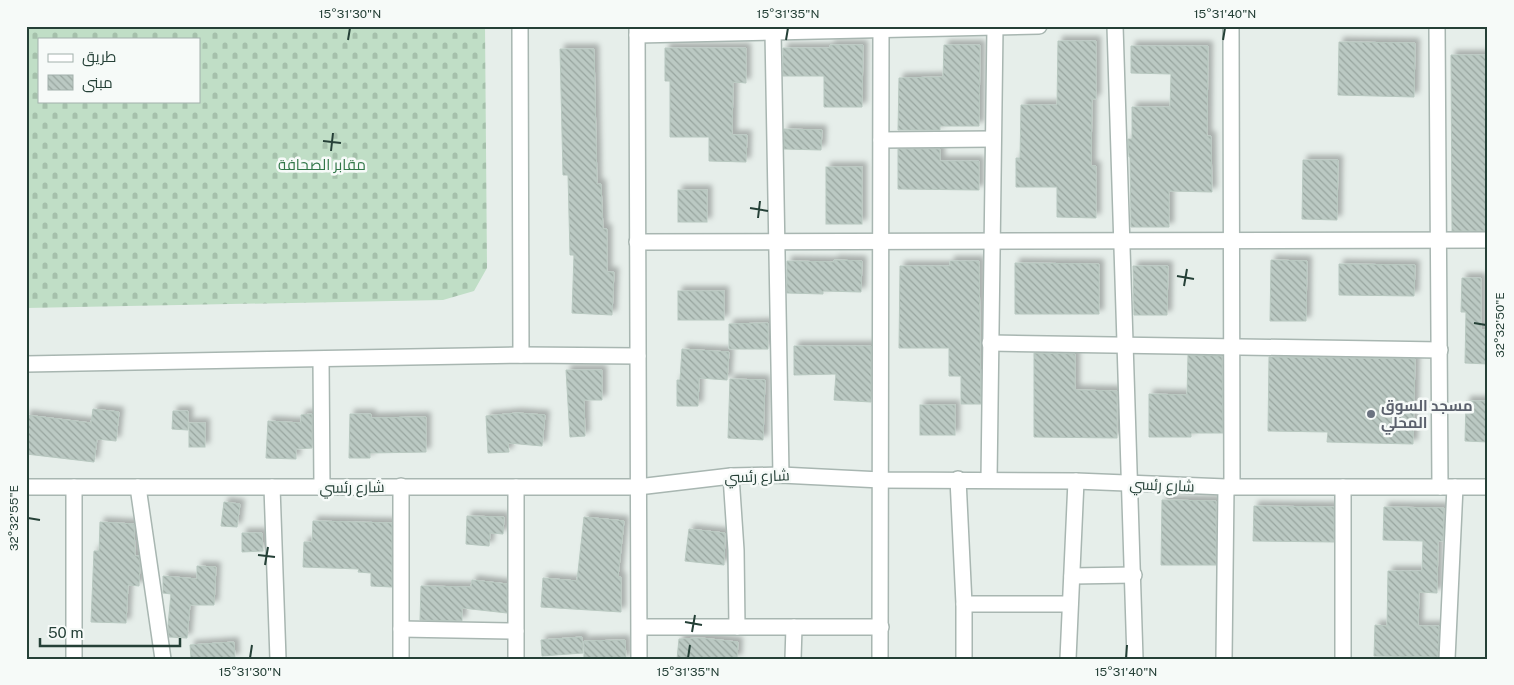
<svg xmlns="http://www.w3.org/2000/svg" width="1514" height="685" viewBox="0 0 1514 685" font-family="'Public Sans',Cairo,sans-serif">
  <style>
    .cemetery { fill: url(#cemetery-stones); fill-rule: evenodd }
    .building { fill: url(#building-back-hatch); stroke: #b8c8c0; filter: url(#shadow) }
    .lines { fill: none; stroke-linecap: round; stroke-linejoin: round }
    .minor-casing { stroke: #a8b6b1; stroke-width: 18 }
    .tertiary-casing { stroke: #a8b6b1; stroke-width: 18 }
    .minor { stroke: #fff; stroke-width: 15 }
    .tertiary { stroke: #fff; stroke-width: 15 }
    .ticks { fill: none; stroke: #254037; stroke-width: 2 }
    .worship-dot { fill: #6b7280; stroke: #f6faf8; stroke-width: 2 }
    .labels { text-anchor: middle; dominant-baseline: central; stroke-width: 5; stroke-linejoin: round; paint-order: stroke }
    .park-label { font-size: 15px; fill: #307647; stroke: #f6faf8 }
    .worship-label { font-size: 15px; font-weight: bold; fill: #5b616d; stroke: #f6faf8; text-anchor: start }
    .street-label { font-size: 15px; fill: #254037; stroke: #f6faf8 }
    .neatline { fill: none; stroke: #254037; stroke-width: 2 }
    .ticks-label { font-size: 12px; text-anchor: middle; fill: #254037 }
  </style>
  <defs>
    <pattern id="cemetery-stones" width="16" height="16" patternUnits="userSpaceOnUse" patternTransform="scale(1.25)"><rect width="16" height="16" fill="#c0dec6"/><path d="M2 7V4a2 2 0 0 1 4 0v3zM10 15v-3a2 2 0 0 1 4 0v3z" fill="#a5c0ab"/></pattern>
    <pattern id="building-back-hatch" width="6" height="6" patternUnits="userSpaceOnUse" patternTransform="scale(1.25)"><rect width="6" height="6" fill="#bbc9c3"/><path d="M-1 5l2 2M0 0l6 6M5-1l2 2" fill="none" stroke="#98a59f"/></pattern>
    <filter id="shadow"><feDropShadow dx="4.5" dy="-4.5" stdDeviation="2.5" flood-color="#0004"/></filter>
  </defs>
  <rect width="100%" height="100%" fill="#e6eeea"/>
  <path class="cemetery" d="M26 26H485L487 268 474 291 443 300 26 308ZM39 39H199V101H39Z"/>
  <g class="building">
    <polygon points="1058,41 1096,41 1096,99 1092,99 1091,166 1096,166 1096,218 1057,217 1057,187 1016,187 1016,158 1020,158 1021,105 1057,105"/>
    <polygon points="1339,42 1415,43 1414,97 1338,95"/>
    <polygon points="830,45 863,45 862,107 824,107 824,76 783,76 783,48 830,48"/>
    <polygon points="944,45 980,45 979,126 940,126 940,130 898,130 899,78 943,77"/>
    <polygon points="1131,46 1208,46 1207,136 1211,136 1212,192 1169,191 1169,227 1131,227 1130,157 1129,157 1128,141 1128,139 1132,139 1132,107 1170,107 1171,74 1131,73"/>
    <polygon points="665,48 746,48 746,83 733,82 732,135 747,135 746,162 709,161 709,137 670,137 670,81 665,81"/>
    <polygon points="560,49 594,49 597,184 601,184 603,229 607,229 607,272 614,272 612,315 572,313 574,255 570,255 568,175 563,175"/>
    <polygon points="1451,55 1488,55 1488,231 1452,231"/>
    <polygon points="784,129 822,130 821,150 784,149"/>
    <polygon points="898,149 940,149 940,161 979,161 979,190 898,189"/>
    <polygon points="1303,160 1338,160 1337,220 1302,219"/>
    <rect x="826" y="167" width="36" height="57"/>
    <rect x="678" y="190" width="29" height="32"/>
    <polygon points="834,260 862,261 861,292 823,291 823,294 787,293 787,261 834,262"/>
    <polygon points="1271,260 1307,261 1306,321 1270,321"/>
    <polygon points="950,261 979,261 981,404 961,404 961,376 949,376 949,348 899,348 900,266 950,266"/>
    <polygon points="1015,263 1099,264 1099,314 1015,314"/>
    <polygon points="1339,264 1415,265 1414,296 1339,295"/>
    <polygon points="1133,266 1168,266 1167,315 1134,315"/>
    <polygon points="1462,278 1481,278 1481,330 1488,330 1488,364 1465,363 1466,312 1461,312"/>
    <rect x="678" y="291" width="46" height="29"/>
    <polygon points="768,323 768,349 729,349 729,324"/>
    <polygon points="794,346 871,346 871,402 834,400 836,374 794,375"/>
    <polygon points="682,349 729,352 727,380 699,378 698,406 677,406 677,380 680,380"/>
    <polygon points="1034,353 1075,354 1075,390 1117,391 1117,438 1034,437"/>
    <polygon points="1188,355 1222,356 1223,433 1191,433 1191,437 1149,437 1149,394 1187,395"/>
    <polygon points="1269,357 1415,359 1413,444 1327,442 1328,432 1268,431"/>
    <polygon points="566,370 602,370 602,400 584,400 585,436 570,437"/>
    <polygon points="730,379 765,380 763,440 728,438"/>
    <polygon points="1466,401 1488,401 1488,442 1465,441"/>
    <rect x="920" y="405" width="35" height="30"/>
    <polygon points="93,409 119,412 116,441 97,439 94,462 26,454 26,415 91,423"/>
    <polygon points="173,411 188,411 188,430 172,429"/>
    <polygon points="517,413 545,415 542,446 508,443 509,452 488,453 486,416"/>
    <polygon points="312,414 312,448 296,449 296,459 266,458 268,421 301,423 301,415"/>
    <polygon points="350,414 371,414 371,418 426,417 426,452 370,453 370,458 349,458"/>
    <rect x="189" y="423" width="16" height="24"/>
    <polygon points="1162,500 1216,501 1216,565 1161,565"/>
    <polygon points="224,502 240,504 237,527 221,526"/>
    <polygon points="1254,506 1334,507 1334,542 1253,541"/>
    <polygon points="1384,507 1444,508 1443,541 1438,541 1437,593 1419,592 1418,626 1439,626 1438,657 1374,656 1375,625 1387,626 1388,571 1422,571 1423,541 1383,540"/>
    <polygon points="467,516 504,517 503,534 490,533 489,546 466,544"/>
    <polygon points="584,517 624,521 618,577 621,577 621,612 541,607 543,578 577,581"/>
    <polygon points="313,521 392,523 392,587 371,586 371,573 358,572 359,569 303,567 304,542 312,542"/>
    <polygon points="100,522 134,524 135,556 139,556 140,563 139,586 128,585 126,623 91,622 94,551 99,551"/>
    <polygon points="689,529 725,533 724,565 685,561"/>
    <polygon points="242,533 262,533 263,551 242,552"/>
    <polygon points="197,566 216,567 214,605 190,605 187,638 169,637 168,625 171,594 163,593 163,576 197,579"/>
    <polygon points="472,580 507,584 507,613 462,608 462,621 420,620 421,586 471,587"/>
    <polygon points="582,637 583,653 542,656 541,640"/>
    <polygon points="701,638 738,642 737,659 677,659 679,639"/>
    <polygon points="625,640 626,659 584,659 584,641"/>
    <polygon points="234,642 235,658 191,659 190,645"/>
  </g>
  <g class="lines">
    <g class="minor-casing">
      <g id="minor">
        <polyline points="520,26 521,355"/>
        <polyline points="1115,26 1135,659"/>
        <polyline points="1231,26 1232,487"/>
        <polyline points="1437,26 1440,487"/>
        <polyline points="773,32 781,475"/>
        <polyline points="637,35 1039,26"/>
        <polyline points="881,140 993,139"/>
        <polyline points="637,242 1488,240"/>
        <polyline points="990,343 1440,350"/>
        <polyline points="321,360 322,487"/>
        <polyline points="26,364 521,355 638,356"/>
        <polyline points="731,476 736,550 737,627"/>
        <polyline points="958,479 964,604 964,659"/>
        <polyline points="989,480 995,27"/>
        <polyline points="401,486 401,659"/>
        <polyline points="138,487 163,659"/>
        <polyline points="272,487 278,659"/>
        <polyline points="516,487 516,659"/>
        <polyline points="1072,576 1134,575"/>
        <polyline points="964,604 1070,604"/>
        <polyline points="640,627 881,627"/>
        <polyline points="401,629 516,631"/>
        <polyline points="74,659 74,487"/>
        <polyline points="793,659 794,627"/>
        <polyline points="880,659 881,26"/>
        <polyline points="1068,659 1076,481"/>
        <polyline points="1224,659 1226,487"/>
        <polyline points="1343,659 1343,487"/>
        <polyline points="1447,659 1455,487"/>
      </g>
    </g>
    <g class="tertiary-casing">
      <g id="tertiary">
        <polyline points="637,26 639,659"/>
        <polyline points="26,487 638,487 731,476 781,475 881,480 1076,481 1226,487 1488,487"/>
      </g>
    </g>
    <use href="#minor" class="minor"/>
    <use href="#tertiary" class="tertiary"/>
  </g>
  <path class="ticks" d="M348 40 350 28M786 40 788 28M1223 40 1225 28M323 141 341 143M331 151 333 133M750 208 768 211M758 218 760 201M1177 276 1194 279M1184 286 1187 269M1474 323 1486 325M28 518 40 520M258 555 275 557M265 565 268 547M685 622 702 625M692 632 695 615M250 658 252 645M688 658 690 645M1126 658 1127 645"/>
  <circle class="worship-dot" cx="1371" cy="414" r="5"/>
  <g class="labels">
    <g class="park-label">
      <text x="322" y="164">مقابر الصحافة</text>
    </g>
    <g class="worship-label">
      <text x="1381" y="405">مسجد السوق<tspan x="1381" dy="17">المحلي</tspan></text>
    </g>
    <g class="street-label">
      <text transform="translate(757 476) rotate(-2)">شارع رئسي</text>
      <text transform="translate(1162 485) rotate(2)">شارع رئسي</text>
      <text transform="translate(352 487) rotate(-1)">شارع رئسي</text>
    </g>
  </g>
  <rect width="1514" height="685" fill="none" stroke="#f6faf8" stroke-width="55"/>
  <rect x="38" y="38" width="162" height="65" fill="#f6faf8" stroke="#a2b0ab"/>
  <rect x="48" y="54" width="25" height="8" fill="#ffffff" stroke="#a2b0ab"/>
  <text x="82" y="62" font-size="15" fill="#254037">طريق</text>
  <rect x="48" y="75" width="25" height="15" fill="url(#building-back-hatch)" stroke="#a2b0ab"/>
  <text x="82" y="88" font-size="15" fill="#254037">مبنى</text>
  <path d="M40 638v8h140v-8" fill="none" stroke="#254037" stroke-width="2.5"/>
  <text x="48" y="638" font-size="15" fill="#254037" stroke="#f6faf8" stroke-width="4" paint-order="stroke">50 m</text>
  <rect x="28" y="28" width="1458" height="630" class="neatline"/>
  <g class="ticks-label">
    <text x="350" y="18">15°31'30"N</text>
    <text x="788" y="18">15°31'35"N</text>
    <text x="1225" y="18">15°31'40"N</text>
    <text transform="translate(1500 325) rotate(-90)" y="4">32°32'50"E</text>
    <text transform="translate(14 518) rotate(-90)" y="4">32°32'55"E</text>
    <text x="250" y="676">15°31'30"N</text>
    <text x="688" y="676">15°31'35"N</text>
    <text x="1126" y="676">15°31'40"N</text>
  </g>
</svg>
